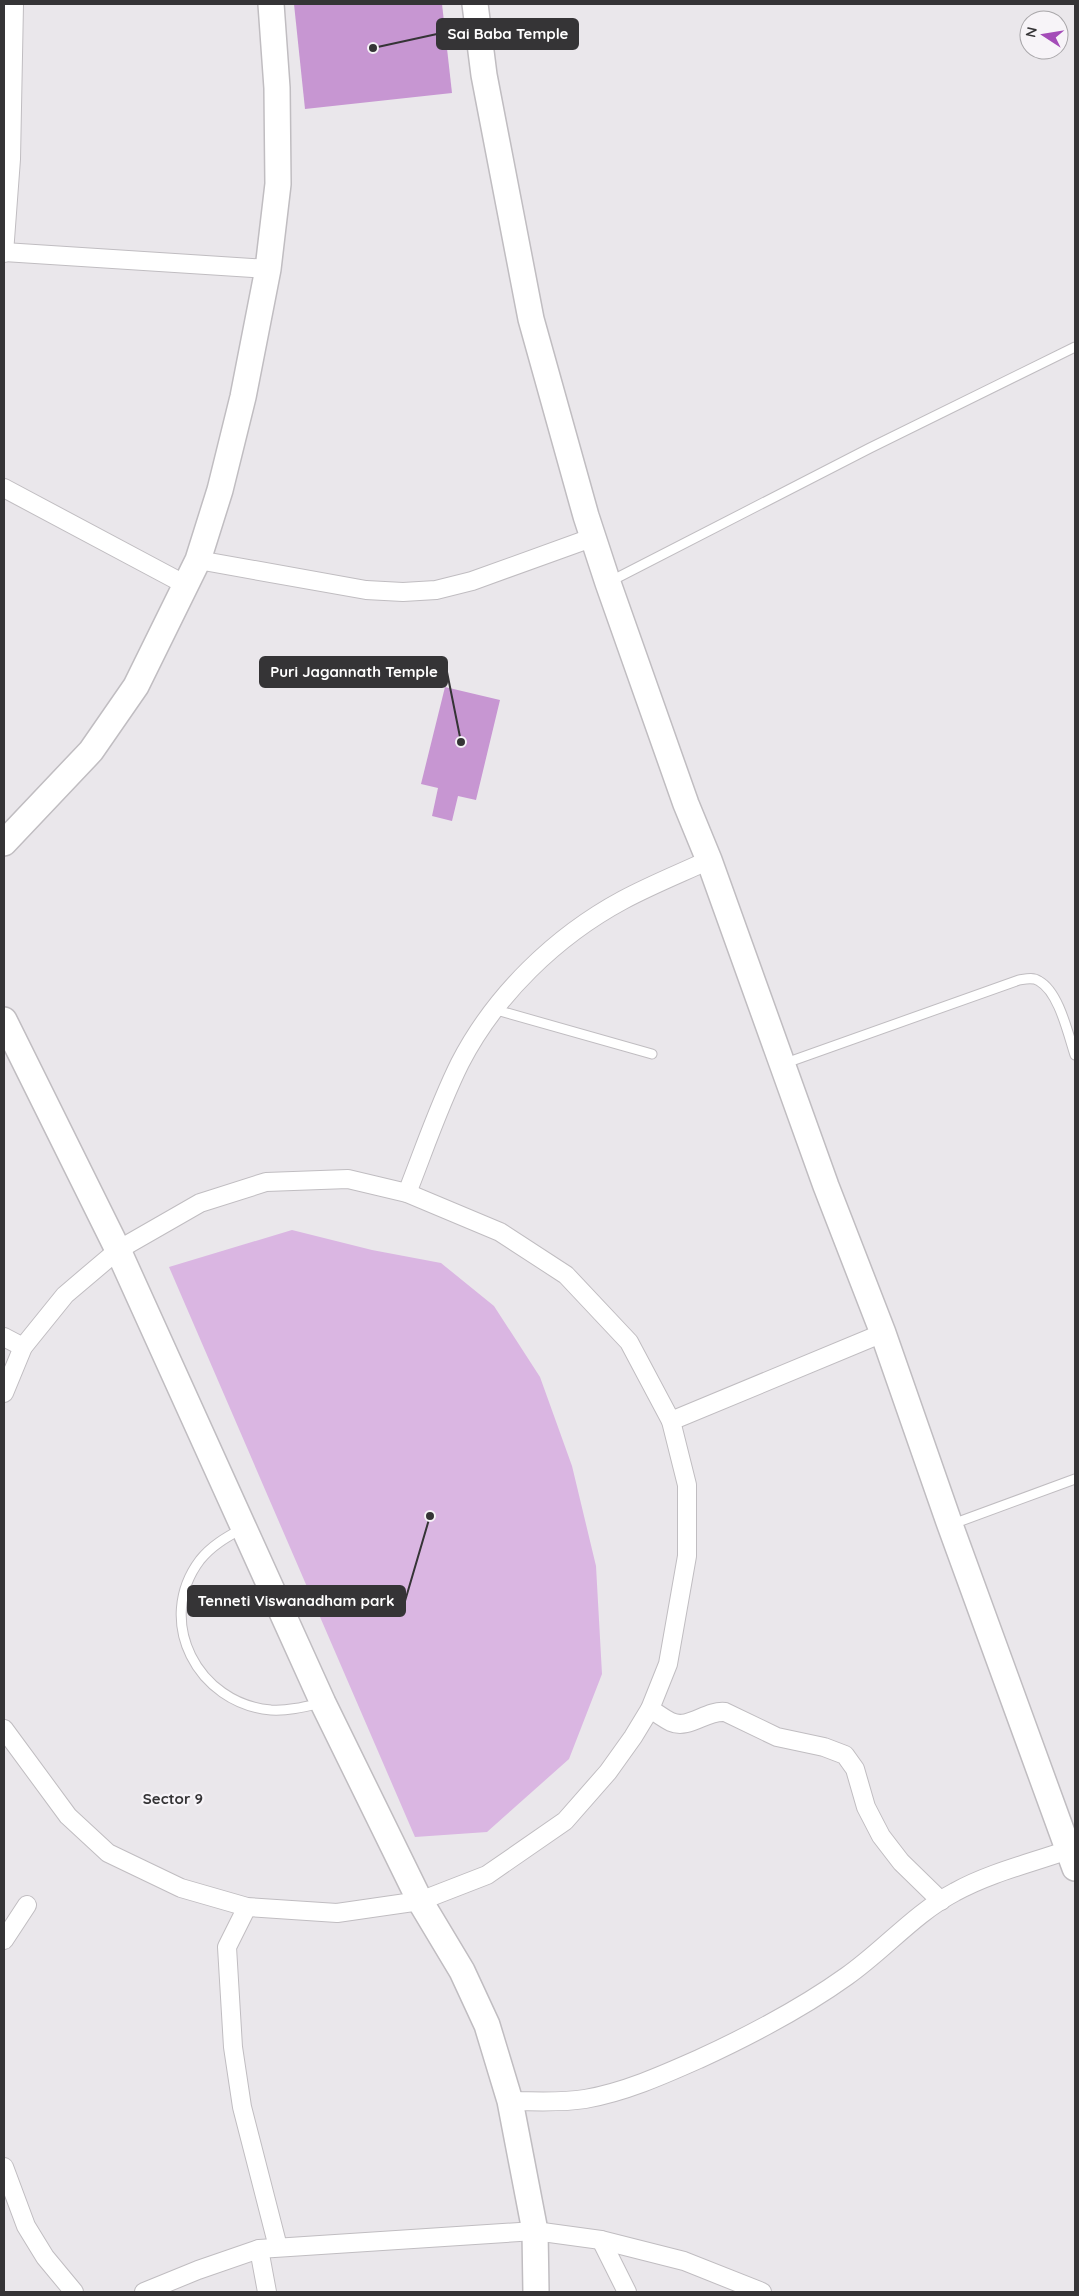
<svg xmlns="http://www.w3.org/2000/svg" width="1079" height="2296" viewBox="0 0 1079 2296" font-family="Quicksand,sans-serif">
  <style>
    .green { fill: #dab6e2 }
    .building { fill: #c796d2 }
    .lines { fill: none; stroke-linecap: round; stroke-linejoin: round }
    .lane-casing { stroke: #c0bdc1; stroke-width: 11 }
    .street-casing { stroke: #c0bdc1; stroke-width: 20 }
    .secondary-casing { stroke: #c0bdc1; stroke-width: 28 }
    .lane { stroke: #fff; stroke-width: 9 }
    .street { stroke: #fff; stroke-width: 18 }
    .secondary { stroke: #fff; stroke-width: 25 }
    .labels { text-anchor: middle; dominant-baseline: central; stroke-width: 4.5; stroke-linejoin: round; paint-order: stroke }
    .neighbourhood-label { font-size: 15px; font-weight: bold; fill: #353436; stroke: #f7f4f8 }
    .leader { fill: none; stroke: #353436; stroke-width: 2 }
    .callout-dot { fill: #353436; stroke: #f7f4f8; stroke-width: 2 }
    .callout { fill: #353436; stroke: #353436; stroke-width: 2 }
    .callout-label { font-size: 15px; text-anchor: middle; font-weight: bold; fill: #fff }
  </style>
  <rect width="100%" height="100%" fill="#eae7eb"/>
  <polygon class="green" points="292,1230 372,1250 441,1263 494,1306 540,1377 572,1466 596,1566 602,1674 569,1759 487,1832 415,1837 169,1267"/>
  <g class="building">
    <polygon points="294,4 442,4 452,93 305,109"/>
    <polygon points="445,687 500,700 476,800 458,796 452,821 432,816 438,788 421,784"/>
  </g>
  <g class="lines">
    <g class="lane-casing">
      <g id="lane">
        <polyline points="609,582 870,448 1075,347"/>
        <polyline points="493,1009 652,1054"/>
        <path d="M783 1064 1019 980C1026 979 1033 977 1039 981 1059 992 1068 1034 1075 1055"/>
        <polyline points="950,1525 1075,1479"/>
        <path d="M243 1528C227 1537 212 1545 200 1560 154 1621 198 1704 271 1710 288 1711 304 1707 321 1703"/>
      </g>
    </g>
    <g class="street-casing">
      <g id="street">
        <polyline points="4,252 268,269"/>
        <polyline points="4,253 11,159 14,4"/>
        <polyline points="4,488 186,585"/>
        <polyline points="198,560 366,590 403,592 436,590 472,581 594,537"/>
        <path d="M407 1193C424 1150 439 1105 460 1063 495 995 556 936 623 900 651 885 681 873 709 860"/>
        <polyline points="4,1337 23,1347"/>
        <polyline points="4,1393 23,1347 65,1295 118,1250 200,1203 266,1182 348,1179 407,1193 500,1232 566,1275 629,1342 671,1421 687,1485 687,1556 668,1664 650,1709 633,1737 608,1772 565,1821 487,1875 420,1901 337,1913 247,1907 181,1888 108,1853 68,1816 4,1729"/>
        <polyline points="671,1421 883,1333"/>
        <path d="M650 1709C657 1713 663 1718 671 1722 689 1730 706 1710 725 1712L777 1737 824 1747 845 1755 855 1769 866 1807 881 1836 901 1862 941 1901"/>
        <polyline points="247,1907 227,1947 233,2047 242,2107 278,2247"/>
        <polyline points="4,1940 27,1905"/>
        <path d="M510 2101C535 2101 560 2103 585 2099 625 2092 663 2075 699 2059 751 2035 801 2009 847 1976 884 1950 915 1913 955 1892 989 1873 1031 1863 1068 1850"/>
        <polyline points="4,2167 26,2226 45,2257 74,2292"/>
        <polyline points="601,2240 627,2292"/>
        <polyline points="259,2249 267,2292"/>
        <polyline points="144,2292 198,2270 259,2249 535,2231 601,2240 684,2261 762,2292"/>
      </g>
    </g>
    <g class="secondary-casing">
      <g id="secondary">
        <polyline points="475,4 484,75 531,319 586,516 608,583 686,804 709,860 826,1186 883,1333 950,1525 1075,1868"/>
        <polyline points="4,843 91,751 136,686 198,560 220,490 243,397 268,269 278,184 277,88 271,4"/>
        <polyline points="4,1020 118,1250 323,1703 420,1901 462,1971 487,2025 510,2101 535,2231 536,2292"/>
      </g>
    </g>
    <use href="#lane" class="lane"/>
    <use href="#street" class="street"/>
    <use href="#secondary" class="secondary"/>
  </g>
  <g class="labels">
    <g class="neighbourhood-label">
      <text x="173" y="1798">Sector 9</text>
    </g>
  </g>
  <path class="leader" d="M373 48L437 34M461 742L447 672M430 1516L405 1601"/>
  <g class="callout-dot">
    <circle cx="373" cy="48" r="5"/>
    <circle cx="461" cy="742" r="5"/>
    <circle cx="430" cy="1516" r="5"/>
  </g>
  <g class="callout">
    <rect x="437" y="19" width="141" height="30" rx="5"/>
    <rect x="260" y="657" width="187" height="30" rx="5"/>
    <rect x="188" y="1586" width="217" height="30" rx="5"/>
  </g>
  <g class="callout-label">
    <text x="508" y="39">Sai Baba Temple</text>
    <text x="354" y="677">Puri Jagannath Temple</text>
    <text x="296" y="1606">Tenneti Viswanadham park</text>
  </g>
  <rect width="1079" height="2296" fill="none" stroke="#353436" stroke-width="10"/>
  <g transform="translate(1044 35) rotate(282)"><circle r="24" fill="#f7f4f8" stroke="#a9a7aa"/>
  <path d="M0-4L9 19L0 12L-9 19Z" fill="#a44cb8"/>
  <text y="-8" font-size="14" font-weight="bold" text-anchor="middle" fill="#353436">N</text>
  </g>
</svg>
